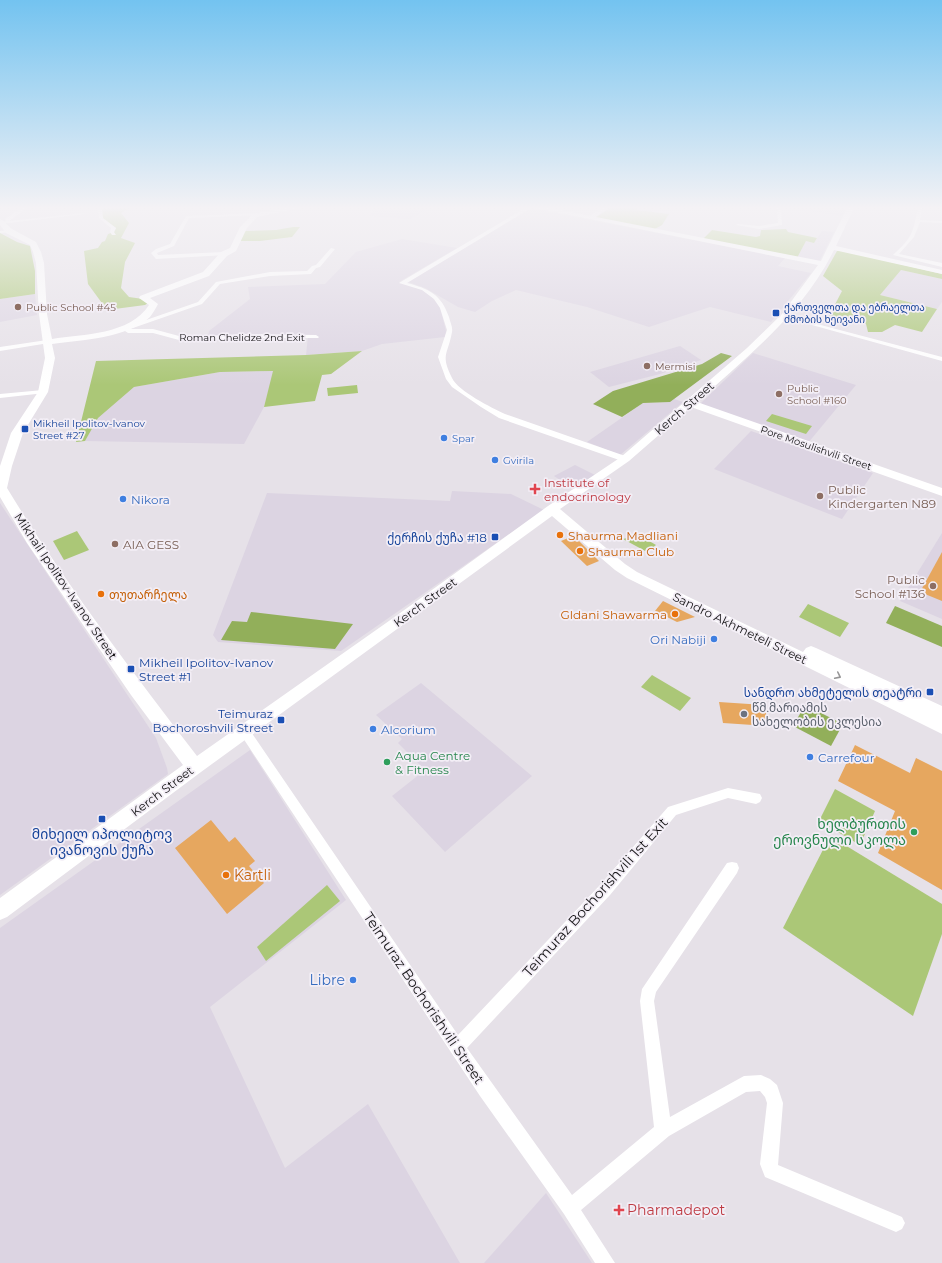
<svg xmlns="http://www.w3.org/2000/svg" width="942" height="1263" viewBox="0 0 942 1263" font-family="Montserrat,'Noto Sans Georgian',sans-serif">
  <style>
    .built { fill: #dcd4e2 }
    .green { fill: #abc777 }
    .forest { fill: #92af5a }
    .building { fill: #e6a75f }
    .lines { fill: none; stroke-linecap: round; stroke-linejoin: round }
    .street { fill: #fff; fill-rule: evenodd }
    .secondary { fill: #fff; fill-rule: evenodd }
    .oneway { stroke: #979697 }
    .education-dot { fill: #8d6e63; stroke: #f3eef6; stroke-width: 1.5 }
    .transit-dot { fill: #1a4fb4; stroke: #f3eef6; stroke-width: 1.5 }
    .shop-dot { fill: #3f7fe0; stroke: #f3eef6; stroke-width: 1.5 }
    .health-dot { fill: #e0444e; stroke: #f3eef6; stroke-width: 1.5 }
    .food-dot { fill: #e8710a; stroke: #f3eef6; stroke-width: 1.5 }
    .worship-dot { fill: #6b7280; stroke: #f3eef6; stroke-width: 1.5 }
    .leisure-dot { fill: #2e9e5b; stroke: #f3eef6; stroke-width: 1.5 }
    .labels { text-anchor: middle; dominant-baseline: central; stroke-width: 3.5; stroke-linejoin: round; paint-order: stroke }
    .far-education-label { font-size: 10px; fill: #785e54; stroke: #f3eef6; text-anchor: start }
    .far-transit-label { font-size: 10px; fill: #164399; stroke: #f3eef6; text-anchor: start }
    .far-street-label { font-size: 10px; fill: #171618; stroke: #f3eef6 }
    .far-shop-label { font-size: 10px; fill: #366cbe; stroke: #f3eef6; text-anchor: start }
    .street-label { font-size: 12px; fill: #171618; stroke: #f3eef6 }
    .health-label { font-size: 12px; fill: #be3a42; stroke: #f3eef6; text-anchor: start }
    .education-label { font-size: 12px; fill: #785e54; stroke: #f3eef6; text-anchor: start }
    .shop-label { font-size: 12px; fill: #366cbe; stroke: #f3eef6; text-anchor: start }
    .food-label { font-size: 12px; fill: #c56008; stroke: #f3eef6; text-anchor: start }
    .transit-label { font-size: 12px; fill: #164399; stroke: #f3eef6; text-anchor: end }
    .worship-label { font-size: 12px; fill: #5b616d; stroke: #f3eef6; text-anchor: start }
    .leisure-label { font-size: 12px; fill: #27864d; stroke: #f3eef6; text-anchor: start }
    .near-leisure-label { font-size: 14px; fill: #27864d; stroke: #f3eef6; text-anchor: end }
    .near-transit-label { font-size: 14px; fill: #164399; stroke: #f3eef6 }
    .near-food-label { font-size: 14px; fill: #c56008; stroke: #f3eef6; text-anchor: start }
    .near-street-label { font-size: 14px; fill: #171618; stroke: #f3eef6 }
    .near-shop-label { font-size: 14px; fill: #366cbe; stroke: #f3eef6; text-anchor: end }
    .near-health-label { font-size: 14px; fill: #be3a42; stroke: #f3eef6; text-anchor: start }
  </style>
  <rect width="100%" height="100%" fill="#e6e1e8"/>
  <g class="built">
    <polygon points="373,208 430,208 410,219 370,216"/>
    <polygon points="789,208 847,208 842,216"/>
    <polygon points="534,209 785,258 778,266 811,273 771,322 710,307 649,327 587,307 516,290 492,301 475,312 458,307 425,288 408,282 528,210"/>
    <polygon points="822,231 834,232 819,262 797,258 806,241 814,243"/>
    <polygon points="402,239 457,248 399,282 422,290 431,296 440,307 446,331 445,337 382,344 362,351 306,355 308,336 250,334 208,336 209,331 250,299 248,287 325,284 356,252"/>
    <polygon points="901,270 942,279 942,302 937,309 880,295"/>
    <polygon points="35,294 37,315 0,322 0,299"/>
    <polygon points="680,346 701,360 660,374 609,387 590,372"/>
    <polygon points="753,353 856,385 808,443 704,406 701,403"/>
    <polygon points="274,371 264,407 244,444 85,441 97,418 134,387 220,372"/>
    <polygon points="674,399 683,402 620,455 587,442 643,403 670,402"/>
    <polygon points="751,431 873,473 842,519 714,469"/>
    <polygon points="575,465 595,475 574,489 554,476"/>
    <polygon points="452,491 511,494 544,510 341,651 218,642 213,635 267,493 450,501"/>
    <polygon points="0,503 156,738 167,768 168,774 0,895"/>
    <polygon points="942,533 942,619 900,601"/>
    <polygon points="421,683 532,776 445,852 392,796 425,770 398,743 402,739 376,715"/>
    <polygon points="250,750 346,900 210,1007 285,1168 368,1104 460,1263 0,1263 0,928"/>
    <polygon points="546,1193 592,1263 484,1263"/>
  </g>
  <g class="green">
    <polygon points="132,208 126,210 121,213 129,223 121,238 135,243 125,262 121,288 129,297 143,299 148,303 145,305 107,310 88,284 84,251 98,248 102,242 105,241 108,234 114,232 116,228 103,219 101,209"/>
    <polygon points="610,208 637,208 637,210 669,214 662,225 653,230 595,218"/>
    <polygon points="293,227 300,227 292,237 260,241 240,241 244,231 276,230"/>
    <polygon points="786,229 788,232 817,238 814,243 806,241 797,258 702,240 712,230 756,237 760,236 761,230"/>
    <polygon points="0,233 17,242 30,246 35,271 35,294 0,299"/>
    <polygon points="837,251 844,251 942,274 942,279 901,270 880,295 937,309 922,332 895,325 882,332 868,332 866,324 829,316 842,291 823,276"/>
    <polygon points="362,351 331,374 322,375 315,401 264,407 273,371 220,372 134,387 98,418 85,441 76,442 96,361 306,355"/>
    <polygon points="357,385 358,393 328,396 327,388"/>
    <polygon points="772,414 812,426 806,434 766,421"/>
    <polygon points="77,531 89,550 64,560 53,541"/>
    <polygon points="639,535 656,545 647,552 623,539"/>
    <polygon points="808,604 849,623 840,637 799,617"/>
    <polygon points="652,675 691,698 680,711 641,687"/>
    <polygon points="835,789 875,811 860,845 819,821"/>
    <polygon points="830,836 942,904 942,934 913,1016 783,928"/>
    <polygon points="327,885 340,901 266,961 257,947"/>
  </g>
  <g class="forest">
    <polygon points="721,353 732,356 670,402 643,403 622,417 593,404 613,391 702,364"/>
    <polygon points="895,606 942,626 942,647 886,623"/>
    <polygon points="251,612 353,624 335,649 221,640 232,621 247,622"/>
    <polygon points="805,705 843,724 831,746 793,726"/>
  </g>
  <g class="building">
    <polygon points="573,536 579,541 599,561 587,566 561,541"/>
    <polygon points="942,552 942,601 920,592"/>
    <polygon points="663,601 695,617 677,622 655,611"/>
    <polygon points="719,702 764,705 769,726 723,723"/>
    <polygon points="855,745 910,773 916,758 942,771 942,890 878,853 895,811 838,781"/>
    <polygon points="211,820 229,842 235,837 255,861 249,866 264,883 227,914 175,848"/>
  </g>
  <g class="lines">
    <g class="street">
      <polygon points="21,208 27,208 9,221 84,213 86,214 0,224 0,222 6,221 5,219"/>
      <polygon points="98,208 102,208 103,218 116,228 114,232 116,235 112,235 110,232 111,228 99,218"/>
      <path d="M525 208H531L407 283C429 289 441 294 449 317 450 322 453 327 452 332 448 355 440 354 452 378 458 391 492 408 505 414L628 457V461H622L499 418 481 407 452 387 446 379 438 357 447 330 440 308 434 299 422 290 399 283Z"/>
      <polygon points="602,208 608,208 592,219 588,219 588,217"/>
      <polygon points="777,208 781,208 782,225 759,229 736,225 738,224 759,226 778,223"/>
      <path d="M918 208H922L920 220 942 221V223L920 222 914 237 899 254 942 263V267L893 255C899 249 906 243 910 236 915 227 915 218 918 208Z"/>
      <polygon points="260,213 262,215 189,218 174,246 157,253 158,255 224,252 226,253 226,255 156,259 151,253 156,249 170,244 186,216"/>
      <polygon points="11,230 11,232 0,233 0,231"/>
      <polygon points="331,248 335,249 320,267 316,268 311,274 270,276 220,284 202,304 130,329 153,329 179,336 191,337 244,334 316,335 319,337 318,338 244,338 191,341 179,340 153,333 128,333 125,331 127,329 125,328 126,327 198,302 216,282 270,272 307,271 312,266 316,265"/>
      <polygon points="783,315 942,357 942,361 783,317"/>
      <polygon points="47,340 50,342 49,343 0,351 0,347"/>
      <polygon points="43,390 46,392 45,393 0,398 0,394"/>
      <polygon points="245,727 249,729 458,1035 600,885 668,807 728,788 760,794 762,798 760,802 756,804 728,798 676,815 610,895 467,1048 572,1195 654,1127 640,1001 642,989 727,863 732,862 737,863 739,868 737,873 656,992 654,1001 670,1117 744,1076 761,1075 770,1079 777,1085 783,1103 778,1165 902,1217 905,1223 902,1229 896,1232 765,1177 760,1164 767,1103 765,1097 760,1091 746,1092 669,1136 581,1210 615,1263 595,1263 564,1214 480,1096 241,735 239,732 241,729"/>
    </g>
    <path class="secondary" d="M283 208H300L257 217 247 228 236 251 227 256 209 276 150 298 158 304C156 308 153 313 150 317 127 338 82 340 52 344L55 358 48 392 23 433 12 466 7 488C64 582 130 669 197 756L396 616 548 506 621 457 747 348 782 314 818 265 535 208H550L821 261 847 208H854L836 246 942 270V274L834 250C803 313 748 356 697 402L942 488V496L691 407 629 461 560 509 625 564 637 572 803 652 806 648 811 646 816 648 942 706V734L627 578 615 570 552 516 201 772 7 917 0 920V898L183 765 131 695 27 543 0 497V466L11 433 38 392 45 358 39 314 36 263 33 252 30 245 6 233 0 225V219L2 220 12 229 36 242 41 252 44 263 47 314 52 339C83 334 130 335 149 305L139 298 140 296 203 272 221 252 230 248 240 227 253 214Z"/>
  </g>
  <defs><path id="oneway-chevron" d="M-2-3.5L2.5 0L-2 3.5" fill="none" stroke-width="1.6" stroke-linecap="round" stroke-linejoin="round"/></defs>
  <use class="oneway" href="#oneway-chevron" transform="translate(838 676) rotate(26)"/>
  <linearGradient id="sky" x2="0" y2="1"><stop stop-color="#73c3f0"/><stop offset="0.54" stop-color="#f4f2f5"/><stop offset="1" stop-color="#f4f2f5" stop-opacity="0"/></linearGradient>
  <rect width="942" height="385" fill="url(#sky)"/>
  <g class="education-dot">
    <circle cx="18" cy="307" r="4"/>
    <circle cx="647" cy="366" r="4"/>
    <circle cx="779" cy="394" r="4"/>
    <circle cx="820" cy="496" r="4"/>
    <circle cx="115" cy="544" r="4"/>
    <circle cx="933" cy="586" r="4"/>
  </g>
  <g class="transit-dot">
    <rect x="772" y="309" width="8" height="8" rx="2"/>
    <rect x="21" y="425" width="8" height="8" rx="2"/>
    <rect x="491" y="533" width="8" height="8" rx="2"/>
    <rect x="127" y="665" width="8" height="8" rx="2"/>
    <rect x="926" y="688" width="8" height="8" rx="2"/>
    <rect x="277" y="716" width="8" height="8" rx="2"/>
    <rect x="98" y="815" width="8" height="8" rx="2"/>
  </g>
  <g class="shop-dot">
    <circle cx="444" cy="438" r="4"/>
    <circle cx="495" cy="460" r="4"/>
    <circle cx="123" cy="499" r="4"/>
    <circle cx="714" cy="639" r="4"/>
    <circle cx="373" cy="729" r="4"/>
    <circle cx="810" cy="757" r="4"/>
    <circle cx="353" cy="980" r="4"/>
  </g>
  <g class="health-dot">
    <path d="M533 483h4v4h4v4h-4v4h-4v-4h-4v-4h4z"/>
    <path d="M617 1204h4v4h4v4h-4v4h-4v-4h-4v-4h4z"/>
  </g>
  <g class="food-dot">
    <circle cx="560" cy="535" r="4"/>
    <circle cx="580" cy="551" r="4"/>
    <circle cx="101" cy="594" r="4"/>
    <circle cx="675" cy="614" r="4"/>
    <circle cx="226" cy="875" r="4"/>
  </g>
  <circle class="worship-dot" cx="744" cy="714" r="4"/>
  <g class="leisure-dot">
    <circle cx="387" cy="762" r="4"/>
    <circle cx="914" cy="832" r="4"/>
  </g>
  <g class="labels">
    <g class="far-education-label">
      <text x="26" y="307">Public School #45</text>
      <text x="655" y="366">Mermisi</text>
      <text x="787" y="388">Public<tspan x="787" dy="12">School #160</tspan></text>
    </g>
    <g class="far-transit-label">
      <text x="784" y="307">ქართველთა და ებრაელთა<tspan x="784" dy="12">ძმობის ხეივანი</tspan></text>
      <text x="33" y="423">Mikheil Ipolitov-Ivanov<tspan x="33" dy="12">Street #27</tspan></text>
    </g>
    <g class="far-street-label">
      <text x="242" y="337">Roman Chelidze 2nd Exit</text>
      <text transform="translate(816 448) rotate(19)">Pore Mosulishvili Street</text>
    </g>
    <g class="far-shop-label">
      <text x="452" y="438">Spar</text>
      <text x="503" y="460">Gvirila</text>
    </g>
    <g class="street-label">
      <text transform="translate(684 408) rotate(-41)">Kerch Street</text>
      <text transform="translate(66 586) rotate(56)">Mikhail Ipolitov-Ivanov Street</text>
      <text transform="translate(425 602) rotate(-36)">Kerch Street</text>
      <text transform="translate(740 628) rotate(26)">Sandro Akhmeteli Street</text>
      <text transform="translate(162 791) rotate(-37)">Kerch Street</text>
    </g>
    <g class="health-label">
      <text x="544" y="482">Institute of<tspan x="544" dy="14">endocrinology</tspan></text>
    </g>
    <g class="education-label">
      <text x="828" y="489">Public<tspan x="828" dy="14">Kindergarten N89</tspan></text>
      <text x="123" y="544">AIA GESS</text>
      <text x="925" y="579" text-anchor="end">Public<tspan x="925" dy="14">School #136</tspan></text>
    </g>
    <g class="shop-label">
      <text x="131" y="499">Nikora</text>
      <text x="706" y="639" text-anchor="end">Ori Nabiji</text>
      <text x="381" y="729">Alcorium</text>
      <text x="818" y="757">Carrefour</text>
    </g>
    <g class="food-label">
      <text x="568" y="535">Shaurma Madliani</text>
      <text x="588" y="551">Shaurma Club</text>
      <text x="109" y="594">თუთარჩელა</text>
      <text x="667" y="614" text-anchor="end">Gldani Shawarma</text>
    </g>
    <g class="transit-label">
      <text x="487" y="537">ქერჩის ქუჩა #18</text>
      <text x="139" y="662" text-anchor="start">Mikheil Ipolitov-Ivanov<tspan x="139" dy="14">Street #1</tspan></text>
      <text x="922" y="692">სანდრო ახმეტელის თეატრი</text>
      <text x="273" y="713">Teimuraz<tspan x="273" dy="14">Bochoroshvili Street</tspan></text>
    </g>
    <g class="worship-label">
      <text x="752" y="707">წმ.მარიამის<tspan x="752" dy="14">სახელობის ეკლესია</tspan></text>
    </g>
    <g class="leisure-label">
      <text x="395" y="755">Aqua Centre<tspan x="395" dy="14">&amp; Fitness</tspan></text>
    </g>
    <g class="near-leisure-label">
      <text x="906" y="824">ხელბურთის<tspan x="906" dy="16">ეროვნული სკოლა</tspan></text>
    </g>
    <g class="near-transit-label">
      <text x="102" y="834">მიხეილ იპოლიტოვ<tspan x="102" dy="16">ივანოვის ქუჩა</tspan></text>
    </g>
    <g class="near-food-label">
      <text x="234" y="875">Kartli</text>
    </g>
    <g class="near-street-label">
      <text transform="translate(595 897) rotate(-48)">Teimuraz Bochorishvili 1st Exit</text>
      <text transform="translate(424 998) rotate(56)">Teimuraz Bochorishvili Street</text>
    </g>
    <g class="near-shop-label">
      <text x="345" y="980">Libre</text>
    </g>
    <g class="near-health-label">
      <text x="627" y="1210">Pharmadepot</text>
    </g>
  </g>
</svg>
